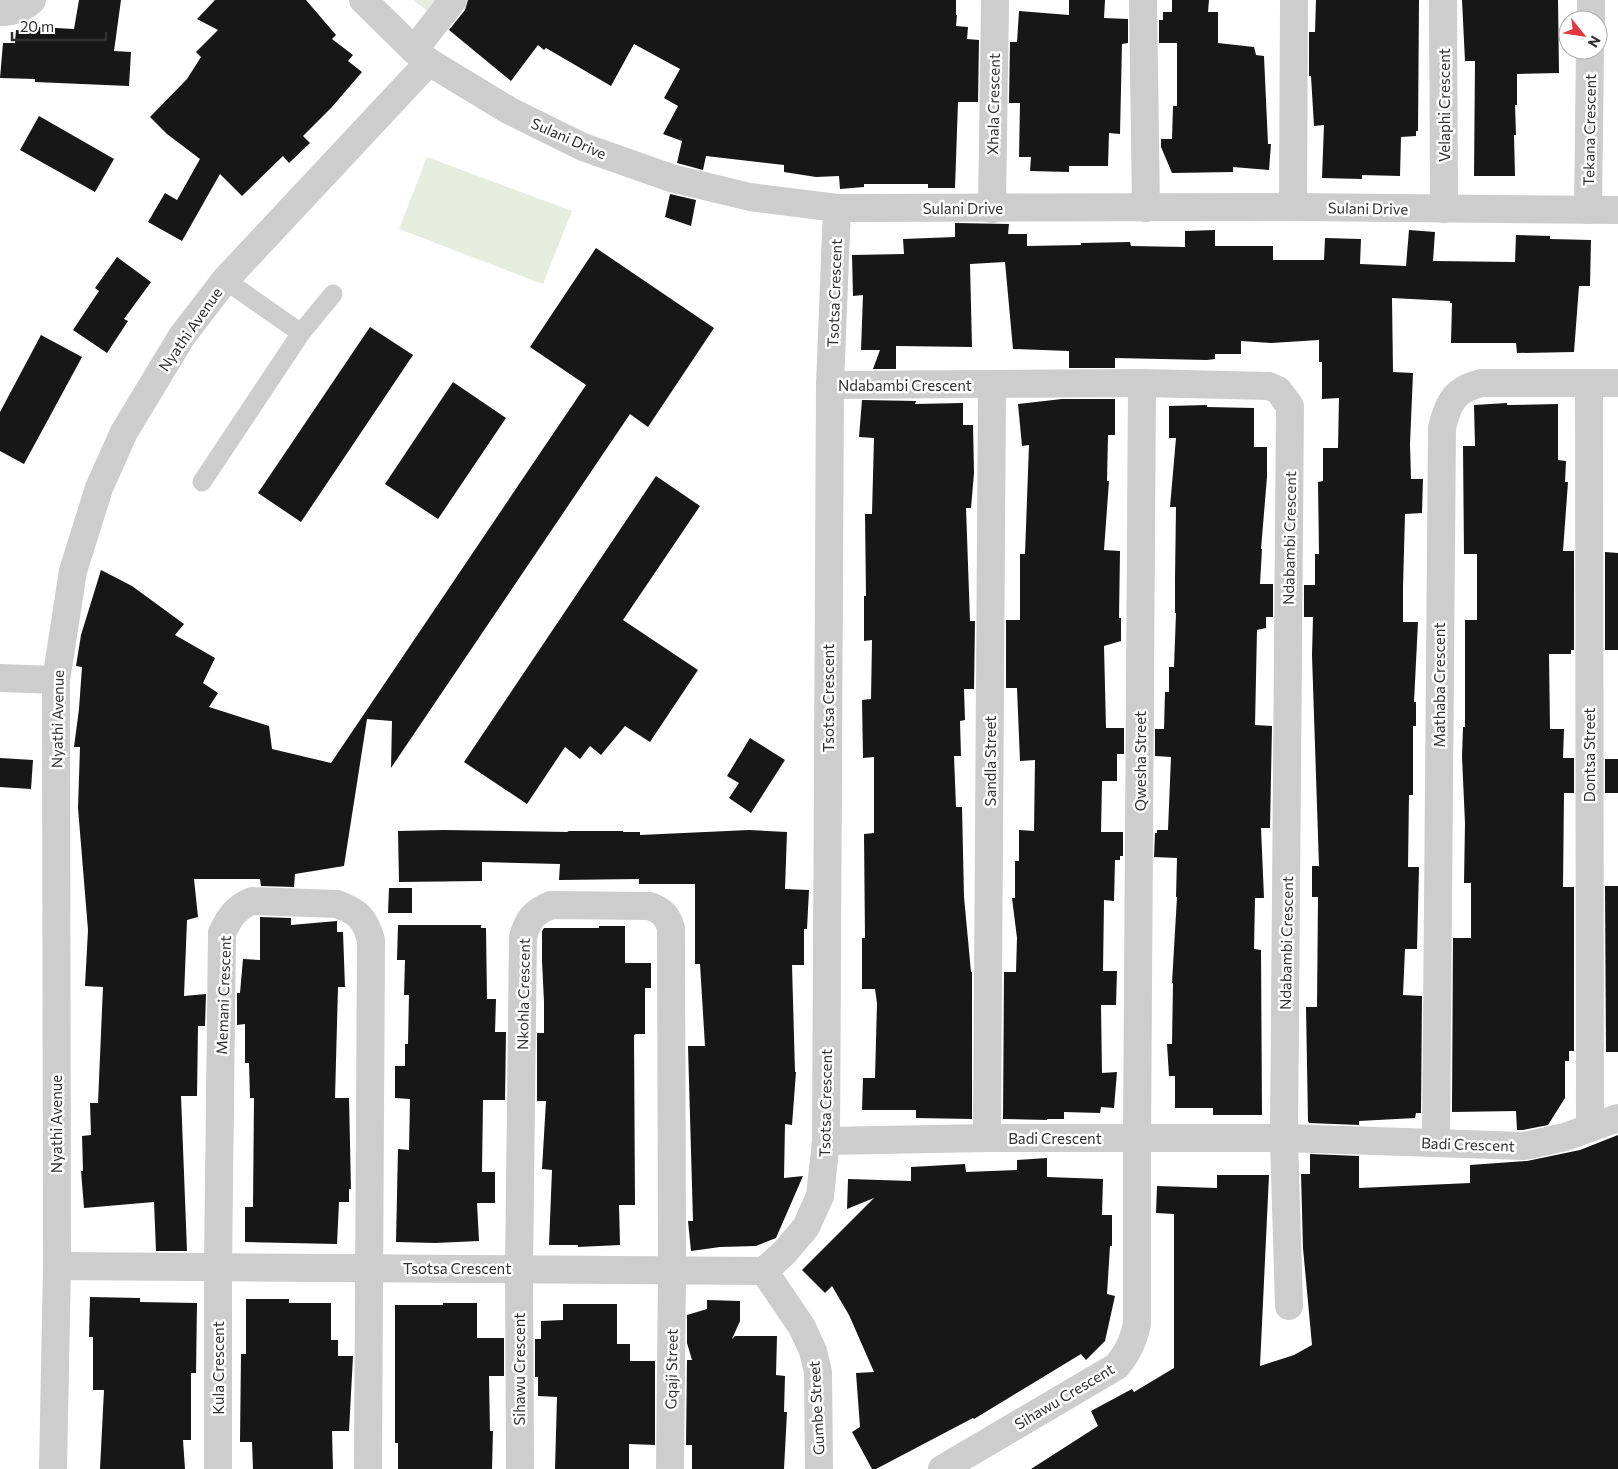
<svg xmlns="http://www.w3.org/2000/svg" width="1618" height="1469" viewBox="0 0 1618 1469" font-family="Commissioner,sans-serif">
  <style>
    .green { fill: #e6eddf }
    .building { fill: #171717 }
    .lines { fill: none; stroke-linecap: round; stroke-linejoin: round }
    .lane { stroke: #cdcdcd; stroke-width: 19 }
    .street { stroke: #cdcdcd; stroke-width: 28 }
    .labels { text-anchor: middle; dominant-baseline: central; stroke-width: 5; stroke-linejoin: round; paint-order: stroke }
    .street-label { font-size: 15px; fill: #303030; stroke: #fff }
  </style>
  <rect width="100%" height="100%" fill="#fff"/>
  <g class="green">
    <polygon points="413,0 442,0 431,14"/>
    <polygon points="427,157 572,211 543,284 399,229"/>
  </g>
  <g class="building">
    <polygon points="79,0 121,0 114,51 131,52 129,86 35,82 35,79 0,78 3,43 15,43 16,30 37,32 38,27 74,29"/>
    <polygon points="215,0 306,0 336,35 332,39 353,55 348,61 362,72 332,107 303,136 310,143 289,163 283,156 242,196 220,174 182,241 148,222 165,193 177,200 200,159 167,134 150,117 187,79 201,57 196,52 218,30 197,19"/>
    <polygon points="468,0 956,0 956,15 957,15 956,26 968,27 967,39 979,40 978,102 958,102 955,188 928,188 928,184 864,184 864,187 840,189 839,176 816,177 784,172 784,165 706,156 703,170 677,163 682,141 663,134 678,106 664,98 680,69 634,44 611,86 546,48 544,50 538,45 511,81 449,30 465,10"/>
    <polygon points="1069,0 1105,0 1104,18 1128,19 1128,43 1122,44 1120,134 1109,133 1108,166 1069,166 1069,172 1030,171 1031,157 1019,157 1020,103 1009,103 1010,42 1017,42 1019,11 1069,15"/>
    <polygon points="1172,0 1209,0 1208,12 1218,12 1218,43 1254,47 1256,55 1264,56 1268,144 1271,144 1269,170 1233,167 1233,172 1172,173 1161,147 1161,139 1172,139 1173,106 1177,106 1177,43 1159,43 1159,20 1163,20 1163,12 1172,12"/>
    <polygon points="1316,0 1419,0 1418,131 1416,131 1416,136 1401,137 1400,176 1362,175 1362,179 1322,178 1324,125 1314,126 1311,76 1309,76 1309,32 1315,32"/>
    <polygon points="1462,0 1558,0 1559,73 1517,74 1517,105 1515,105 1516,135 1514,135 1515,176 1474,176 1475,61 1465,61"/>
    <polygon points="39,116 114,159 95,192 20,150"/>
    <polygon points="670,194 696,200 691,226 665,217"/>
    <polygon points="955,223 1009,224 1008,234 1027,234 1027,246 1081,245 1081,243 1130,242 1131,246 1185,247 1185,231 1215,230 1215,246 1273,246 1273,260 1324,260 1325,238 1361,239 1360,264 1406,266 1409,230 1435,232 1433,261 1515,262 1516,235 1550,236 1550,239 1591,240 1590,286 1579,286 1574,352 1517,353 1516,343 1451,343 1452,303 1450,303 1450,301 1392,298 1393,372 1413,373 1410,444 1411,479 1423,479 1422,513 1405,514 1403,587 1403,622 1418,622 1414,702 1416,702 1416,726 1413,726 1413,795 1409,795 1408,867 1419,867 1417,949 1405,949 1403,995 1422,996 1421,1113 1416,1113 1415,1118 1359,1121 1359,1125 1309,1123 1308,1121 1306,1007 1317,1007 1318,897 1312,897 1312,866 1319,866 1312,655 1313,617 1304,617 1304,585 1315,585 1315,554 1319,554 1318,482 1323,481 1323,448 1338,448 1339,398 1322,399 1322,362 1319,362 1319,340 1271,343 1241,341 1241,354 1215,354 1215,359 1207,360 1115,358 1115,368 1069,368 1069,351 1013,349 1005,262 970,264 972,347 896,346 896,369 873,369 880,350 861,350 863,295 853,296 852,255 904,254 903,239 955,237"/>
    <polygon points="596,248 714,328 648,427 630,414 391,768 392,721 367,719 344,866 295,874 294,887 261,886 260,879 194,879 198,917 187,920 184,996 206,994 205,1026 198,1026 197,1096 181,1096 187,1251 156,1251 154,1202 84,1208 81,1171 83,1171 82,1136 91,1135 90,1103 98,1103 103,987 85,986 88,930 78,808 80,747 74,747 79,709 82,667 76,666 81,635 101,570 132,586 184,624 175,635 215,658 203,683 218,693 209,707 269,726 272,749 331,763 586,385 530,347"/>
    <polygon points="117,257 151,282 124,319 128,321 107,353 73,330 99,291 95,288"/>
    <polygon points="370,327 413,355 301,522 258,493"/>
    <polygon points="41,335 82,357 24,464 0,451 0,412"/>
    <polygon points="453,382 506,418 438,519 385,484"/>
    <polygon points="1062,399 1115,399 1115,435 1108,435 1107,481 1109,481 1104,550 1120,551 1119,618 1121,618 1121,641 1104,646 1106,728 1124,728 1124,754 1117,754 1117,781 1102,781 1101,832 1123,832 1123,856 1120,856 1120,860 1115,860 1114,901 1104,900 1103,971 1117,971 1116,1005 1101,1005 1102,1073 1117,1072 1114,1108 1101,1107 1100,1113 1064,1112 1064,1119 1047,1119 1047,1120 1003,1119 1004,972 1016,972 1017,938 1012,898 1015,898 1015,861 1019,861 1019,830 1034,831 1035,760 1020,761 1017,688 1006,688 1006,620 1020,620 1020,554 1025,554 1029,445 1022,446 1018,404"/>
    <polygon points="862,400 916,401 915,404 963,403 963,425 973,425 974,473 971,508 966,508 970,621 975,621 974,689 964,689 965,720 960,721 961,756 954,756 956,807 962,807 964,897 971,972 972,972 972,1119 916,1118 916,1110 862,1110 863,1078 875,1078 877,1003 875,989 862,989 862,938 865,938 864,834 874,833 874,757 863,758 862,700 871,699 872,640 864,641 864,596 866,596 865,514 872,514 874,438 859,437"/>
    <polygon points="1507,403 1507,405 1558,404 1558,460 1566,461 1565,482 1568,482 1563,551 1574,551 1574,650 1571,650 1571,654 1549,654 1550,729 1564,729 1563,758 1574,758 1574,793 1564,793 1563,887 1574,887 1574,1051 1569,1051 1569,1061 1565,1061 1565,1098 1548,1125 1523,1130 1517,1130 1516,1111 1452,1112 1453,938 1471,938 1471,883 1464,883 1465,823 1462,757 1463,727 1465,727 1465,620 1477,620 1477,554 1464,554 1463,446 1475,446 1474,405"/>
    <polygon points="1207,405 1207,407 1254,408 1254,447 1267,447 1267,477 1261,549 1262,549 1260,584 1273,584 1273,617 1266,617 1266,628 1257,630 1255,725 1272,726 1270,828 1261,828 1264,898 1255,898 1254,949 1261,950 1262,1115 1213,1115 1213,1108 1175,1108 1175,1076 1169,1076 1167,1044 1172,1044 1173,983 1172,983 1177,897 1176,897 1177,858 1154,857 1155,833 1157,833 1157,830 1168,830 1171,757 1155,756 1155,729 1164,729 1165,692 1169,692 1169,667 1174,667 1176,613 1175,613 1175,579 1176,507 1170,507 1176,438 1169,438 1169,406"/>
    <polygon points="656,476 700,506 623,620 698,670 650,742 625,726 601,755 590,746 580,759 565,747 527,804 464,762"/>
    <polygon points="1605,552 1618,553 1618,650 1605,650"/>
    <polygon points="750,738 785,760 751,813 729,798 739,783 727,776"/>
    <polygon points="0,758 33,760 31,789 0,787"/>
    <rect x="1605" y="759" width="13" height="34"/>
    <polygon points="444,830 569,832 567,831 623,831 623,832 640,832 640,835 749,830 787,832 785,889 809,890 807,929 804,929 804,965 792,965 795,1072 796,1072 792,1125 785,1124 784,1178 803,1176 776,1238 756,1246 720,1247 691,1251 688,1221 693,1221 688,1046 705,1046 700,964 695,964 695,884 639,884 639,879 559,880 560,864 482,862 482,881 399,882 398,831"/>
    <polygon points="1605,886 1618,886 1618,1052 1606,1052"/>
    <polygon points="389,888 412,888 412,913 388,913"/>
    <polygon points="260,917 291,918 291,925 337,921 337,932 343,932 345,987 338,987 335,1098 349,1098 351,1189 349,1189 349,1202 339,1202 337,1244 245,1242 245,1207 253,1207 254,1098 250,1098 249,1063 245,1063 245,1024 237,1025 237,993 240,993 243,959 260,960"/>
    <polygon points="398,925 481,925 481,928 486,928 487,999 496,999 495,1032 506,1032 505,1100 483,1100 482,1172 495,1172 495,1203 477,1203 479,1241 435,1243 396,1242 398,1149 409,1150 410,1099 395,1098 395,1066 405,1066 405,1044 408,1044 409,995 404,995 405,960 397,960"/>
    <polygon points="599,926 625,926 625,963 651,963 651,988 645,988 645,1034 636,1034 634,1035 635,1205 619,1205 620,1245 578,1247 578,1245 549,1245 552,1170 542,1169 546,1101 537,1101 537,1033 544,1033 544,1002 542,961 542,931 544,928 599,928"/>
    <polygon points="1618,1135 1618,1469 1031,1469 1098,1426 1091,1411 1132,1389 1134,1392 1174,1368 1174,1214 1156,1213 1157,1186 1217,1188 1217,1175 1269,1175 1260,1366 1294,1355 1312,1345 1303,1248 1301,1174 1310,1174 1310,1154 1359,1156 1359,1188 1470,1183 1470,1165 1527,1161 1580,1150"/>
    <polygon points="1047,1158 1047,1177 1103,1179 1102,1215 1112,1215 1112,1246 1110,1246 1107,1294 1115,1296 1105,1341 1086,1360 1081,1354 974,1419 973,1418 876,1469 872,1469 852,1432 860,1427 856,1373 874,1372 849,1315 832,1286 825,1293 802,1270 874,1198 847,1209 848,1179 911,1181 911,1167 965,1164 966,1172 1017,1170 1017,1160"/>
    <polygon points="90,1297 140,1298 140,1302 197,1303 196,1373 191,1373 191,1440 183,1440 185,1469 100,1469 104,1390 93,1390 93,1337 89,1337"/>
    <polygon points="246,1299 289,1299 289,1303 331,1303 331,1340 338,1340 338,1356 353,1356 349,1431 332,1431 333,1469 253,1469 252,1442 240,1442 241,1354 246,1354"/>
    <polygon points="707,1300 740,1301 740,1321 732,1339 735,1336 777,1336 776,1375 785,1376 784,1412 787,1412 784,1469 692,1469 692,1445 686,1445 687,1360 692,1360 687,1343 687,1315 707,1309"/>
    <polygon points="443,1303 477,1303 477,1338 504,1338 504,1376 489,1376 490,1431 493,1431 492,1469 398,1469 398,1443 395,1443 395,1305 443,1305"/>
    <polygon points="563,1304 617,1304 617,1344 630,1344 630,1361 655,1361 655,1445 629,1444 629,1469 555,1469 557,1397 538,1396 538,1377 535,1377 535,1339 541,1339 541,1321 563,1320"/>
  </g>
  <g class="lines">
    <g class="lane">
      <polyline points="301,333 333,294"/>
      <polyline points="202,482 301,333 225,280"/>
    </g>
    <g class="street">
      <polyline points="363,0 414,50 429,62 510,111 583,147 671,178 750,197 837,208 1293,207 1618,210"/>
      <polyline points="1143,0 1146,208"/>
      <polyline points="1443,0 1444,209"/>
      <path d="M0 12C12 12 23 9 32 0"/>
      <polyline points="1591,20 1591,0"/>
      <polyline points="414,50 453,0"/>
      <polyline points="1293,207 1294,0"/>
      <polyline points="992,209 995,0"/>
      <polyline points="1588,210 1590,50"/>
      <polyline points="1589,383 1590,1128"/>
      <polyline points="830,385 1142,383 1269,386 1278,390 1290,406 1284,1138 1289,1306"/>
      <polyline points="0,678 56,680"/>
      <polyline points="987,1138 992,384"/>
      <polyline points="826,1141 987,1138 1284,1138 1524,1146 1565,1137 1618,1118"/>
      <path d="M1436 1143 1442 428C1448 402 1455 389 1482 383H1618"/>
      <polyline points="57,1266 764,1271 784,1253 806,1227 820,1196 826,1141 830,385 837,208"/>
      <polyline points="764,1271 802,1327 813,1351 818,1372 819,1469"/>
      <polyline points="53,1469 57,1266 56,680 73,571 99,488 124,432 182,336 225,280 429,62"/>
      <path d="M218 1469V1267L222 933C229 918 236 907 252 901L337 904C358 912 365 918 371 940L368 1469"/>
      <path d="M520 1469 519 1268 523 937C528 919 534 912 551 905L650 906C662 911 667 915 671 928L672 1270 670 1469"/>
      <path d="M942 1469 1117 1366C1128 1352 1133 1342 1137 1324V1139L1142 383"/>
    </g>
  </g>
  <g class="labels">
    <g class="street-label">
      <text transform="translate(993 104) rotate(-89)">Xhala Crescent</text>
      <text transform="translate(1444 105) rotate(-90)">Velaphi Crescent</text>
      <text transform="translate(1589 130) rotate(-89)">Tekana Crescent</text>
      <text transform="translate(569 138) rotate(24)">Sulani Drive</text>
      <text x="963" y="208">Sulani Drive</text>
      <text transform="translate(1368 208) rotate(1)">Sulani Drive</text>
      <text transform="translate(834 293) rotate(-88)">Tsotsa Crescent</text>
      <text transform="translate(190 329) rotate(-55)">Nyathi Avenue</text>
      <text x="905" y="385">Ndabambi Crescent</text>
      <text transform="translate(1289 538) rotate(-89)">Ndabambi Crescent</text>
      <text transform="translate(1439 685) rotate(-90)">Mathaba Crescent</text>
      <text transform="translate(828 698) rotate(-90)">Tsotsa Crescent</text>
      <text transform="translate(57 719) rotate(-89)">Nyathi Avenue</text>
      <text transform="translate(1589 755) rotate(-90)">Dontsa Street</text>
      <text transform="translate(990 761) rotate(-90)">Sandla Street</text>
      <text transform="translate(1140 761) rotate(-90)">Qwesha Street</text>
      <text transform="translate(1286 943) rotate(-89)">Ndabambi Crescent</text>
      <text transform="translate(523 994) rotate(-89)">Nkohla Crescent</text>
      <text transform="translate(223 995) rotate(-88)">Memani Crescent</text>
      <text transform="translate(825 1103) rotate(-89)">Tsotsa Crescent</text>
      <text transform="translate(56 1124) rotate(-90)">Nyathi Avenue</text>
      <text x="1055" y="1138">Badi Crescent</text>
      <text transform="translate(1468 1144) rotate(2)">Badi Crescent</text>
      <text x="457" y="1268">Tsotsa Crescent</text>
      <text transform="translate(218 1368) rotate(-90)">Kula Crescent</text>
      <text transform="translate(519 1369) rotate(-90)">Sihawu Crescent</text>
      <text transform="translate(671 1369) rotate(-89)">Gqaji Street</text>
      <text transform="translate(1064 1396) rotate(-31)">Sihawu Crescent</text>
      <text transform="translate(816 1408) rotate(-93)">Gumbe Street</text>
    </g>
  </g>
  <g transform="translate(1583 35) rotate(120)"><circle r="24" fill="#ffffff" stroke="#acacac"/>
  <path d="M0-4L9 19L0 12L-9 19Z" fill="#e23741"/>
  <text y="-8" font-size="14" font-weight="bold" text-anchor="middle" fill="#303030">N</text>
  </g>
  <path d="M12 32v8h94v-8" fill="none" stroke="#303030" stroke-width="2.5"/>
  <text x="20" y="32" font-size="15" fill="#303030" stroke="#ffffff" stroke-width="4" paint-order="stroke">20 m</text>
</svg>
